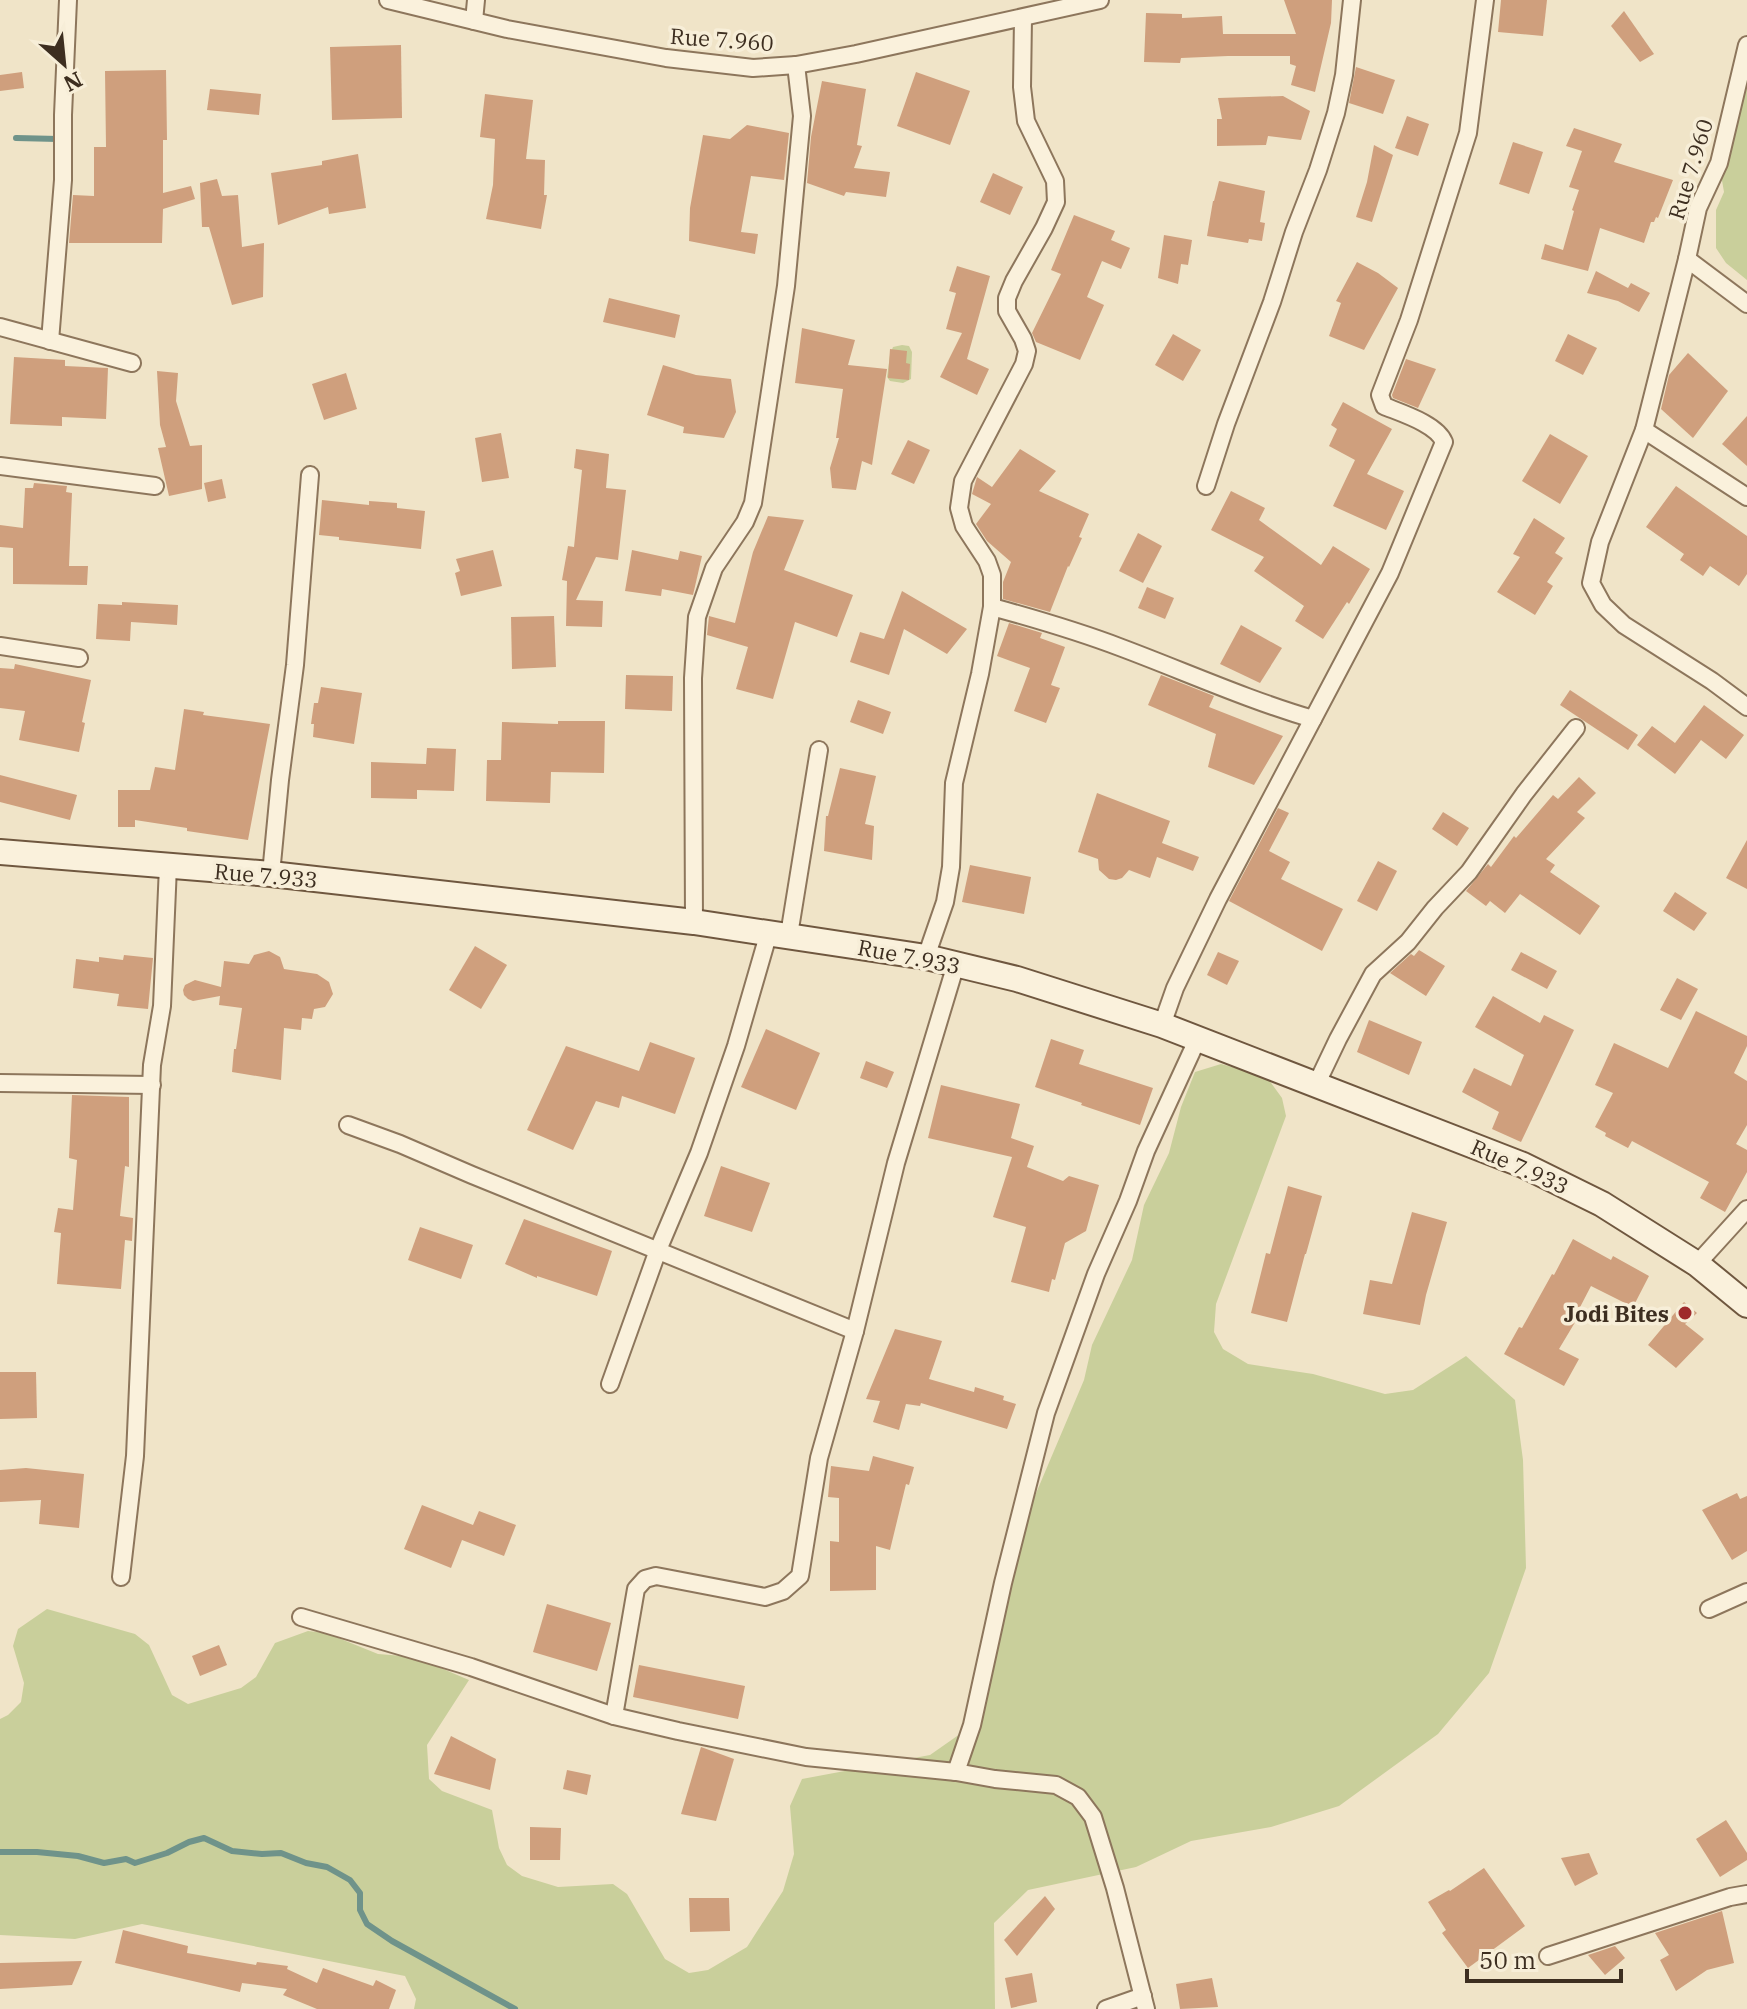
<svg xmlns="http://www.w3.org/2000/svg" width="1747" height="2009" viewBox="0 0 1747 2009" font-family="'IBM Plex Serif',serif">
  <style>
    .green { fill: #c9cf9b }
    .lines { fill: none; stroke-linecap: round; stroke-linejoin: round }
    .stream { stroke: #6f938a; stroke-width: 6 }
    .building { fill: #cf9f7d }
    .street-casing { stroke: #8d765c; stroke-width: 20 }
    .secondary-casing { stroke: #6f573f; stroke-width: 28 }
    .street { stroke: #faf1dc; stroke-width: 16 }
    .secondary { stroke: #faf1dc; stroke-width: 24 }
    .poi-dot { fill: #9e2a2b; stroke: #f7eed8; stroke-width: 3 }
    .labels { text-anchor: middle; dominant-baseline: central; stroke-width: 7; stroke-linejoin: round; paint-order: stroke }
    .street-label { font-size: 22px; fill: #3d2e20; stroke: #f7eed8 }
    .poi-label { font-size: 22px; font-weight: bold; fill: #3d2e20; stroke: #f7eed8; text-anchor: end }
  </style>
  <rect width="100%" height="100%" fill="#f0e4c8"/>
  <g class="green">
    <polygon points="1747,87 1747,280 1726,263 1716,248 1716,210 1724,192 1719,163 1734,89"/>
    <polygon points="902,345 909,346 912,352 911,379 903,383 890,381 887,377 890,355 893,347"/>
    <polygon points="1221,1064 1266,1076 1282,1098 1286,1116 1216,1304 1214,1332 1223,1349 1248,1364 1313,1374 1385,1394 1413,1390 1466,1356 1515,1400 1523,1460 1526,1568 1489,1673 1438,1734 1339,1806 1271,1827 1191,1841 1136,1867 1028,1890 994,1923 995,2009 414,2009 416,1999 405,1976 142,1924 75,1939 0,1935 0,1719 8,1715 21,1702 24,1683 13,1646 18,1629 47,1609 135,1634 149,1645 172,1695 188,1704 241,1688 256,1677 275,1643 308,1631 326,1633 378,1654 415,1657 469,1680 427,1745 429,1779 442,1791 492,1810 499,1848 507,1865 522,1876 558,1887 613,1884 627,1894 665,1959 689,1973 708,1970 747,1947 783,1891 794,1854 790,1806 802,1779 930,1755 960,1734 1034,1498 1084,1380 1092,1345 1132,1260 1144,1205 1169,1153 1181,1107 1195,1072"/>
  </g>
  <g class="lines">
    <g class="stream">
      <polyline points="16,138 58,139"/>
      <polyline points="0,1852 37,1852 78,1856 104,1863 126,1859 135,1863 167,1853 189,1842 204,1838 232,1851 262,1854 281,1853 306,1863 327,1867 350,1880 360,1893 360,1910 367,1924 392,1941 515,2009"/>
    </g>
  </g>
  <g class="building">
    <polygon points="1284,0 1332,0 1331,23 1315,92 1291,85 1296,66 1290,64 1290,56 1228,56 1181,58 1180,63 1144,62 1146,13 1182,14 1182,18 1222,16 1223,34 1296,34"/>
    <polygon points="1501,0 1547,0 1543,36 1498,32"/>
    <polygon points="1624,11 1654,54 1640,62 1611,26"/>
    <polygon points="401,45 402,118 332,120 330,47"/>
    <polygon points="1356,67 1395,80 1383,114 1349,103"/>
    <polygon points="166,70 167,140 163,140 163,193 191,186 195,199 163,209 162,243 69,243 73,195 94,196 94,147 106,147 105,71"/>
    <polygon points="22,72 24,88 0,91 0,75"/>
    <polygon points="916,72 970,91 950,145 897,126"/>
    <polygon points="822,81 866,89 857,145 862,146 854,168 890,172 886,197 846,192 844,196 807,183 811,137"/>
    <polygon points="210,89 261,94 259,115 207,110"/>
    <polygon points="485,94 533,100 526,159 545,160 544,195 547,195 541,229 486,219 493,185 495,139 480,137"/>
    <polygon points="1283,96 1310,111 1301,140 1268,136 1266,145 1217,146 1217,119 1222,119 1218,98"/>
    <polygon points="1407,116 1429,124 1418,156 1395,148"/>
    <polygon points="747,125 789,133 784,180 751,176 741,232 758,234 755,254 689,241 690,208 703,135 730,139"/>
    <polygon points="1574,128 1622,144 1614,162 1673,180 1658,218 1656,217 1654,222 1651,222 1644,243 1600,228 1588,271 1541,259 1545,244 1563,250 1574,211 1572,210 1579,190 1569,187 1582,151 1566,146"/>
    <polygon points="1513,142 1543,152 1529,194 1499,184"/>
    <polygon points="1374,145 1393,155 1372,222 1356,217 1367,182"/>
    <polygon points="358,154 366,208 329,214 328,207 278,225 271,173 322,165 322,161"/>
    <polygon points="993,173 1023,187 1010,215 980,202"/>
    <polygon points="217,179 222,196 238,195 242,247 264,243 263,297 232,305 209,227 202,227 200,183"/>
    <polygon points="1219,181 1265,191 1260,222 1265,223 1262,241 1249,239 1248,243 1207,236 1213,201 1214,201"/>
    <polygon points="1074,215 1115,231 1111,240 1130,248 1121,269 1102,261 1087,297 1104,305 1080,360 1036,342 1032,333 1061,274 1051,270"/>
    <polygon points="1164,235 1192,240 1188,265 1181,264 1178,284 1158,278"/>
    <polygon points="1357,262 1378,273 1398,288 1364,350 1329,336 1341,303 1336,301"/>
    <polygon points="957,266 990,276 967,359 989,369 977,395 940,377 962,333 946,329 956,293 949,291"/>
    <polygon points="1596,271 1628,288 1631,283 1650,293 1639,312 1618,301 1587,293"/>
    <polygon points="609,298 680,315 675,338 603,322"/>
    <polygon points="802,328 855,340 848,365 887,369 872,465 862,461 856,490 832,488 830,468 839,438 836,438 843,389 795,383"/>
    <polygon points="1173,334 1201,350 1183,381 1155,365"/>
    <polygon points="1568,334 1597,348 1583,375 1555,361"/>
    <polygon points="890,349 907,351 906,363 910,364 909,380 888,378"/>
    <polygon points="1688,353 1728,391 1693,438 1661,409 1669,375"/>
    <polygon points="14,357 65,360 65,366 108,368 106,419 62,417 62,426 10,424"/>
    <polygon points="1406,359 1436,369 1418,408 1393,398 1392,395"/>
    <polygon points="663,365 696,375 731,379 736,412 724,438 683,433 684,427 647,415"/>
    <polygon points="157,371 178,373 176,401 190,446 202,445 202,489 169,496 158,448 166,447 160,425"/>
    <polygon points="346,373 357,409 324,420 312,384"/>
    <polygon points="1343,402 1392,429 1367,474 1404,491 1386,530 1333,506 1355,460 1329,446 1337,429 1331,425"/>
    <polygon points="1747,416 1747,466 1722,444"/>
    <polygon points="501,433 509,478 482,482 475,438"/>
    <polygon points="1550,434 1588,456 1560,504 1522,481"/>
    <polygon points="908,440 930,450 914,484 891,474"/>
    <polygon points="576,449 609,454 606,488 626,490 618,560 596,557 576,600 603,601 602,627 566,626 567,581 562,580 568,546 574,547 582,470 574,468"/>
    <polygon points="1020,449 1056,471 1039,491 1089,514 1079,537 1082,538 1069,567 1068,566 1050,612 1003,599 1003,582 1011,562 987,541 976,524 991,504 972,494 977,477 992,487"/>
    <polygon points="222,479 226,498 208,502 204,483"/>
    <polygon points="34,483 67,486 66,492 72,493 69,566 88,566 87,585 13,584 13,548 0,547 0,525 23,528 25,488 33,488"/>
    <polygon points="1676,486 1747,536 1747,574 1739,586 1710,566 1703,576 1680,560 1684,554 1646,527"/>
    <polygon points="1231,491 1265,508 1259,520 1321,565 1333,546 1370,569 1349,604 1347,602 1323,639 1295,621 1304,606 1254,571 1264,557 1211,530"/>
    <polygon points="322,500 369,505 369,501 397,503 397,508 425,511 421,549 339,540 339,537 319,535"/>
    <polygon points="768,516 804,520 784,570 853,595 837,637 795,622 773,699 736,689 748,647 707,635 709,616 735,623 753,552"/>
    <polygon points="1534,518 1565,538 1555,553 1563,558 1547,582 1553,586 1535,615 1497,592 1520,557 1513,554"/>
    <polygon points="1138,533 1162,546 1143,583 1119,571"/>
    <polygon points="493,550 502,586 461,596 455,573 460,571 456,559"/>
    <polygon points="632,550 678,560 680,551 702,556 693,595 662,589 661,596 625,591"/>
    <polygon points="1147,587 1174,598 1165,619 1138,608"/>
    <polygon points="902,591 967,629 947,654 904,629 889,675 850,662 860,632 884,639"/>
    <polygon points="122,602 178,605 177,625 131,622 130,641 96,639 98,604 122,605"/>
    <polygon points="554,616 556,667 512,669 511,617"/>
    <polygon points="1009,623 1042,633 1040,638 1065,647 1051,685 1060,688 1046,723 1014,711 1030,668 997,656"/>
    <polygon points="1241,625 1282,648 1260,683 1220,664"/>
    <polygon points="15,664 91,680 82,722 85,723 79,752 19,740 25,711 0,708 0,668 14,669"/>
    <polygon points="626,675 673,676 672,711 625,709"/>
    <polygon points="1161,675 1214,696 1209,707 1283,736 1254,785 1208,767 1216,734 1148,705"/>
    <polygon points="321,687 362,693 354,744 313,737 314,724 311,724 314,703 318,703"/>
    <polygon points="1570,690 1638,735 1628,750 1560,705"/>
    <polygon points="858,700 891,712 883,734 850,722"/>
    <polygon points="1704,705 1744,735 1726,759 1701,740 1675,774 1637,745 1652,726 1675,743"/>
    <polygon points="184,709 204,712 203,715 270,724 248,840 187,831 187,828 135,820 135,827 118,827 118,790 150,790 155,767 175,770"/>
    <polygon points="558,721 605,721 604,773 551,772 550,803 486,801 487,760 501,760 502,722 558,724"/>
    <polygon points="427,748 456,749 454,791 417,790 417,799 371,798 371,762 426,764"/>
    <polygon points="840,768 876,776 865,824 874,826 872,860 824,851 826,816 828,816"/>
    <polygon points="0,775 77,795 70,820 0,802"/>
    <polygon points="1579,777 1596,793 1577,812 1585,818 1546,859 1555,865 1550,872 1600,906 1580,935 1520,894 1505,913 1490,901 1486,906 1466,891 1488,864 1491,867 1514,836 1516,838 1553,795 1558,799"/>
    <polygon points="1097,793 1170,821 1162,843 1199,857 1193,871 1157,857 1150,878 1129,870 1122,878 1116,880 1109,879 1099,870 1098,859 1078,852"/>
    <polygon points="1278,808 1289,813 1269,851 1290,862 1281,879 1343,909 1322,951 1229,901"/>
    <polygon points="1443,812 1469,828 1457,846 1432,829"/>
    <polygon points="1747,840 1747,889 1726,878"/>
    <polygon points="1378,861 1397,871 1377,911 1357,901"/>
    <polygon points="970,865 1031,877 1024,914 962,902"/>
    <polygon points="1675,892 1707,913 1694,931 1663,911"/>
    <polygon points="475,946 507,965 481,1009 449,990"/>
    <polygon points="1419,950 1445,966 1426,996 1390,973 1411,954 1414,956"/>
    <polygon points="269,951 280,957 284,969 317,974 329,982 333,994 325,1007 314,1009 312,1019 302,1018 301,1030 284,1028 281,1080 232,1072 234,1049 236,1049 242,1008 219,1005 220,996 193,1001 188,999 184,995 183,990 185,985 195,980 221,987 224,961 249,964 254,955"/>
    <polygon points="1218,952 1239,961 1227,985 1207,975"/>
    <polygon points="1521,952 1557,971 1547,989 1511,970"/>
    <polygon points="124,955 153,958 148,1009 117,1006 119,994 73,988 76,959 99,962 99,957 123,960"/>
    <polygon points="1677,978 1698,989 1681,1020 1660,1010"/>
    <polygon points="1493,996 1540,1023 1544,1015 1574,1030 1521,1142 1492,1129 1499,1112 1462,1092 1474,1068 1511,1086 1524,1055 1475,1027"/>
    <polygon points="1696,1011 1747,1036 1747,1046 1734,1073 1747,1081 1747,1125 1736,1144 1747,1150 1747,1172 1725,1212 1700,1198 1709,1182 1632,1141 1628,1148 1605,1136 1606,1133 1595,1127 1613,1093 1595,1085 1614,1043 1668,1068"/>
    <polygon points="1369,1020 1422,1042 1409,1075 1357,1052"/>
    <polygon points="766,1029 820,1053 796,1110 741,1087"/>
    <polygon points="1051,1039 1084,1050 1079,1064 1153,1088 1140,1125 1081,1105 1082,1103 1035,1087"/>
    <polygon points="650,1042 695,1058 675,1114 622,1096 619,1108 596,1101 573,1150 527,1130 566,1046 639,1071"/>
    <polygon points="866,1061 894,1072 887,1088 860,1078"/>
    <polygon points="941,1085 1020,1104 1011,1138 1034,1146 1027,1167 1063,1181 1069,1176 1099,1185 1086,1231 1065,1243 1055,1280 1052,1279 1049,1292 1011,1282 1026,1227 993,1217 1012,1157 928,1138"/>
    <polygon points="72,1095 129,1097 129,1167 125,1166 120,1216 133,1218 132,1241 125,1240 121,1289 57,1284 61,1233 54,1232 58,1208 73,1210 77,1160 69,1158"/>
    <polygon points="721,1166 770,1183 752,1232 704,1216"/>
    <polygon points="1288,1186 1322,1196 1306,1254 1305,1254 1287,1322 1251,1313 1266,1253 1270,1254"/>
    <polygon points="1412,1212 1447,1222 1426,1295 1420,1325 1363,1314 1370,1280 1392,1284"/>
    <polygon points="524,1219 612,1251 597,1296 537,1276 537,1278 505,1264"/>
    <polygon points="420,1227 473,1245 461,1279 408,1260"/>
    <polygon points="1573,1239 1611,1260 1613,1256 1649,1276 1633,1307 1591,1286 1577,1313 1580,1314 1559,1349 1579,1359 1564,1386 1504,1354 1519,1327 1522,1328 1552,1274 1554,1275"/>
    <polygon points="1684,1302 1697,1313 1685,1324 1704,1339 1676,1368 1648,1345"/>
    <polygon points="895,1329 942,1341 929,1379 974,1392 975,1387 1004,1396 1003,1400 1016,1404 1007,1429 921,1403 920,1406 906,1404 899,1430 873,1422 880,1401 866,1399"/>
    <polygon points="0,1372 36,1372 37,1418 0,1419"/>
    <polygon points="873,1456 914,1467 909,1485 906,1484 890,1550 876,1546 876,1590 830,1591 830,1541 839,1542 839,1498 828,1497 831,1466 869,1471"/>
    <polygon points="26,1468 84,1474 79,1528 39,1524 41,1500 0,1502 0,1470"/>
    <polygon points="1737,1493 1740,1499 1747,1496 1747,1551 1732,1560 1702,1510"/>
    <polygon points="422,1505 473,1525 479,1511 516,1525 504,1556 462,1540 451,1568 404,1549"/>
    <polygon points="547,1604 611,1623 597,1671 533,1652"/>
    <polygon points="219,1645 227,1665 200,1676 192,1656"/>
    <polygon points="639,1665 745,1686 738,1719 633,1697"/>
    <polygon points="451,1736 496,1759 490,1790 434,1774"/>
    <polygon points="701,1747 734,1759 716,1821 681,1814"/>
    <polygon points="567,1770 591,1775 587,1795 563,1789"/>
    <polygon points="1726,1820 1747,1853 1747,1860 1720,1877 1696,1839"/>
    <polygon points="530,1827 561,1828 560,1860 530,1860"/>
    <polygon points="1589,1853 1598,1874 1575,1886 1561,1858"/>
    <polygon points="1484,1868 1525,1926 1468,1968 1442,1933 1446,1930 1428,1902 1449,1890 1450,1891"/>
    <polygon points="1045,1896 1055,1909 1017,1956 1004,1940"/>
    <polygon points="689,1898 729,1898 730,1931 690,1932"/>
    <polygon points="1722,1911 1734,1963 1707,1970 1676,1991 1660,1960 1669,1955 1655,1933"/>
    <polygon points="123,1930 188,1946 187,1953 256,1965 257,1962 288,1966 287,1969 317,1983 323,1968 373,1986 376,1980 396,1990 389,2009 317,2009 283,1995 287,1989 242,1983 240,1992 115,1963"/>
    <polygon points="1615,1946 1625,1958 1605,1975 1588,1955"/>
    <polygon points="82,1961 72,1985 0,1989 0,1963"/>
    <polygon points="1032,1973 1037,2002 1011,2008 1005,1978"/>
    <polygon points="1212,1978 1218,2007 1180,2009 1176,1984"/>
  </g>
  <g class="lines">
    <g class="street-casing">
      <g id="street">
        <polyline points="388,0 507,29 666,58 753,68 796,65 856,54 1100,0"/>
        <polyline points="474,21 476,0"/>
        <polyline points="1747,45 1719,163 1698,208 1687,259 1644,430 1600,542 1591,583 1603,605 1624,625 1712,681 1747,707"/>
        <polyline points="1687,259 1747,304"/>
        <polyline points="0,327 132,363"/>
        <polyline points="50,341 63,180 63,115 68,0"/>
        <polyline points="1644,430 1747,497"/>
        <polyline points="0,466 155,486"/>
        <polyline points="1206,486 1226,424 1272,302 1294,232 1318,170 1336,113 1344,75 1352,0"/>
        <path d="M992 607C1036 619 1080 632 1122 648 1186 672 1248 700 1313 719"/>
        <polyline points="0,646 79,658"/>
        <polyline points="271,874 280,780 295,665 310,475"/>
        <polyline points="694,922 693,678 697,617 714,568 745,522 753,503 786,286 802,116 796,65"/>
        <polyline points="789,935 819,750"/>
        <polyline points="926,957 945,902 951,867 954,783 980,674 992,607 992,575 987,561 964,526 959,508 963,481 1024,364 1027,351 1023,339 1007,311 1007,298 1014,281 1044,228 1056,202 1055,181 1026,121 1022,87 1023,18"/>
        <path d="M1162 1025 1175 988 1218 899 1390 573 1444 442C1437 424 1401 413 1384 406L1380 395 1409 320 1468 133 1485 0"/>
        <polyline points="0,1083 152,1085"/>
        <polyline points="1317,1083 1338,1039 1373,974 1408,942 1435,908 1469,872 1524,794 1576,728"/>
        <polyline points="348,1125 400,1144 472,1175 855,1331"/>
        <polyline points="1697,1264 1747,1209"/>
        <polyline points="610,1384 658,1250 699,1153 736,1046 769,932"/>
        <polyline points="121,1577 135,1456 152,1065 162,1006 168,866"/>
        <polyline points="1709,1609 1747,1592"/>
        <polyline points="301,1617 471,1667 614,1716 678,1731 806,1757 956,1772"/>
        <polyline points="614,1716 636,1589 645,1579 656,1576 765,1597 783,1591 800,1576 819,1458 855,1331 896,1163 956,964"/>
        <polyline points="1548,1956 1730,1897 1747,1894"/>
        <polyline points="1106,2009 1143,1996"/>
        <polyline points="1146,2009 1115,1888 1093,1817 1078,1797 1056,1785 995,1779 956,1772 972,1725 1003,1583 1046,1413 1096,1274 1128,1201 1146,1151 1198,1038"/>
      </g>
    </g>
    <g class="secondary-casing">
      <polyline id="secondary" points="0,852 271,874 694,922 926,957 1017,979 1162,1025 1523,1165 1602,1204 1697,1264 1747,1305"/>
    </g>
    <use href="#street" class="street"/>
    <use href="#secondary" class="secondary"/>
  </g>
  <circle class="poi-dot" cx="1685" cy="1313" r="8"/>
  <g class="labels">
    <g class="street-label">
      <text transform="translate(722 39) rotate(4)">Rue 7.960</text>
      <text transform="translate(1690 169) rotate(-73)">Rue 7.960</text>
      <text transform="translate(266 875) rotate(5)">Rue 7.933</text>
      <text transform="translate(909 956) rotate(11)">Rue 7.933</text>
      <text transform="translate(1520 1166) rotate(24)">Rue 7.933</text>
    </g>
    <g class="poi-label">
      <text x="1669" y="1313">Jodi Bites</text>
    </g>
  </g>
  <g transform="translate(64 64) rotate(153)" stroke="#f7eed8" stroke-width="6" paint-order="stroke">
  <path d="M0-6L14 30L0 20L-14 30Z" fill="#3d2e20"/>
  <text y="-12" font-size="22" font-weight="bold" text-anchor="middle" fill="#3d2e20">N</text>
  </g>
  <path d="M1467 1969v12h154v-12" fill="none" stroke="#3d2e20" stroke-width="4"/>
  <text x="1479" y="1969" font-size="24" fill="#3d2e20" stroke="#f7eed8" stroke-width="6" paint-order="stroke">50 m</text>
</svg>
